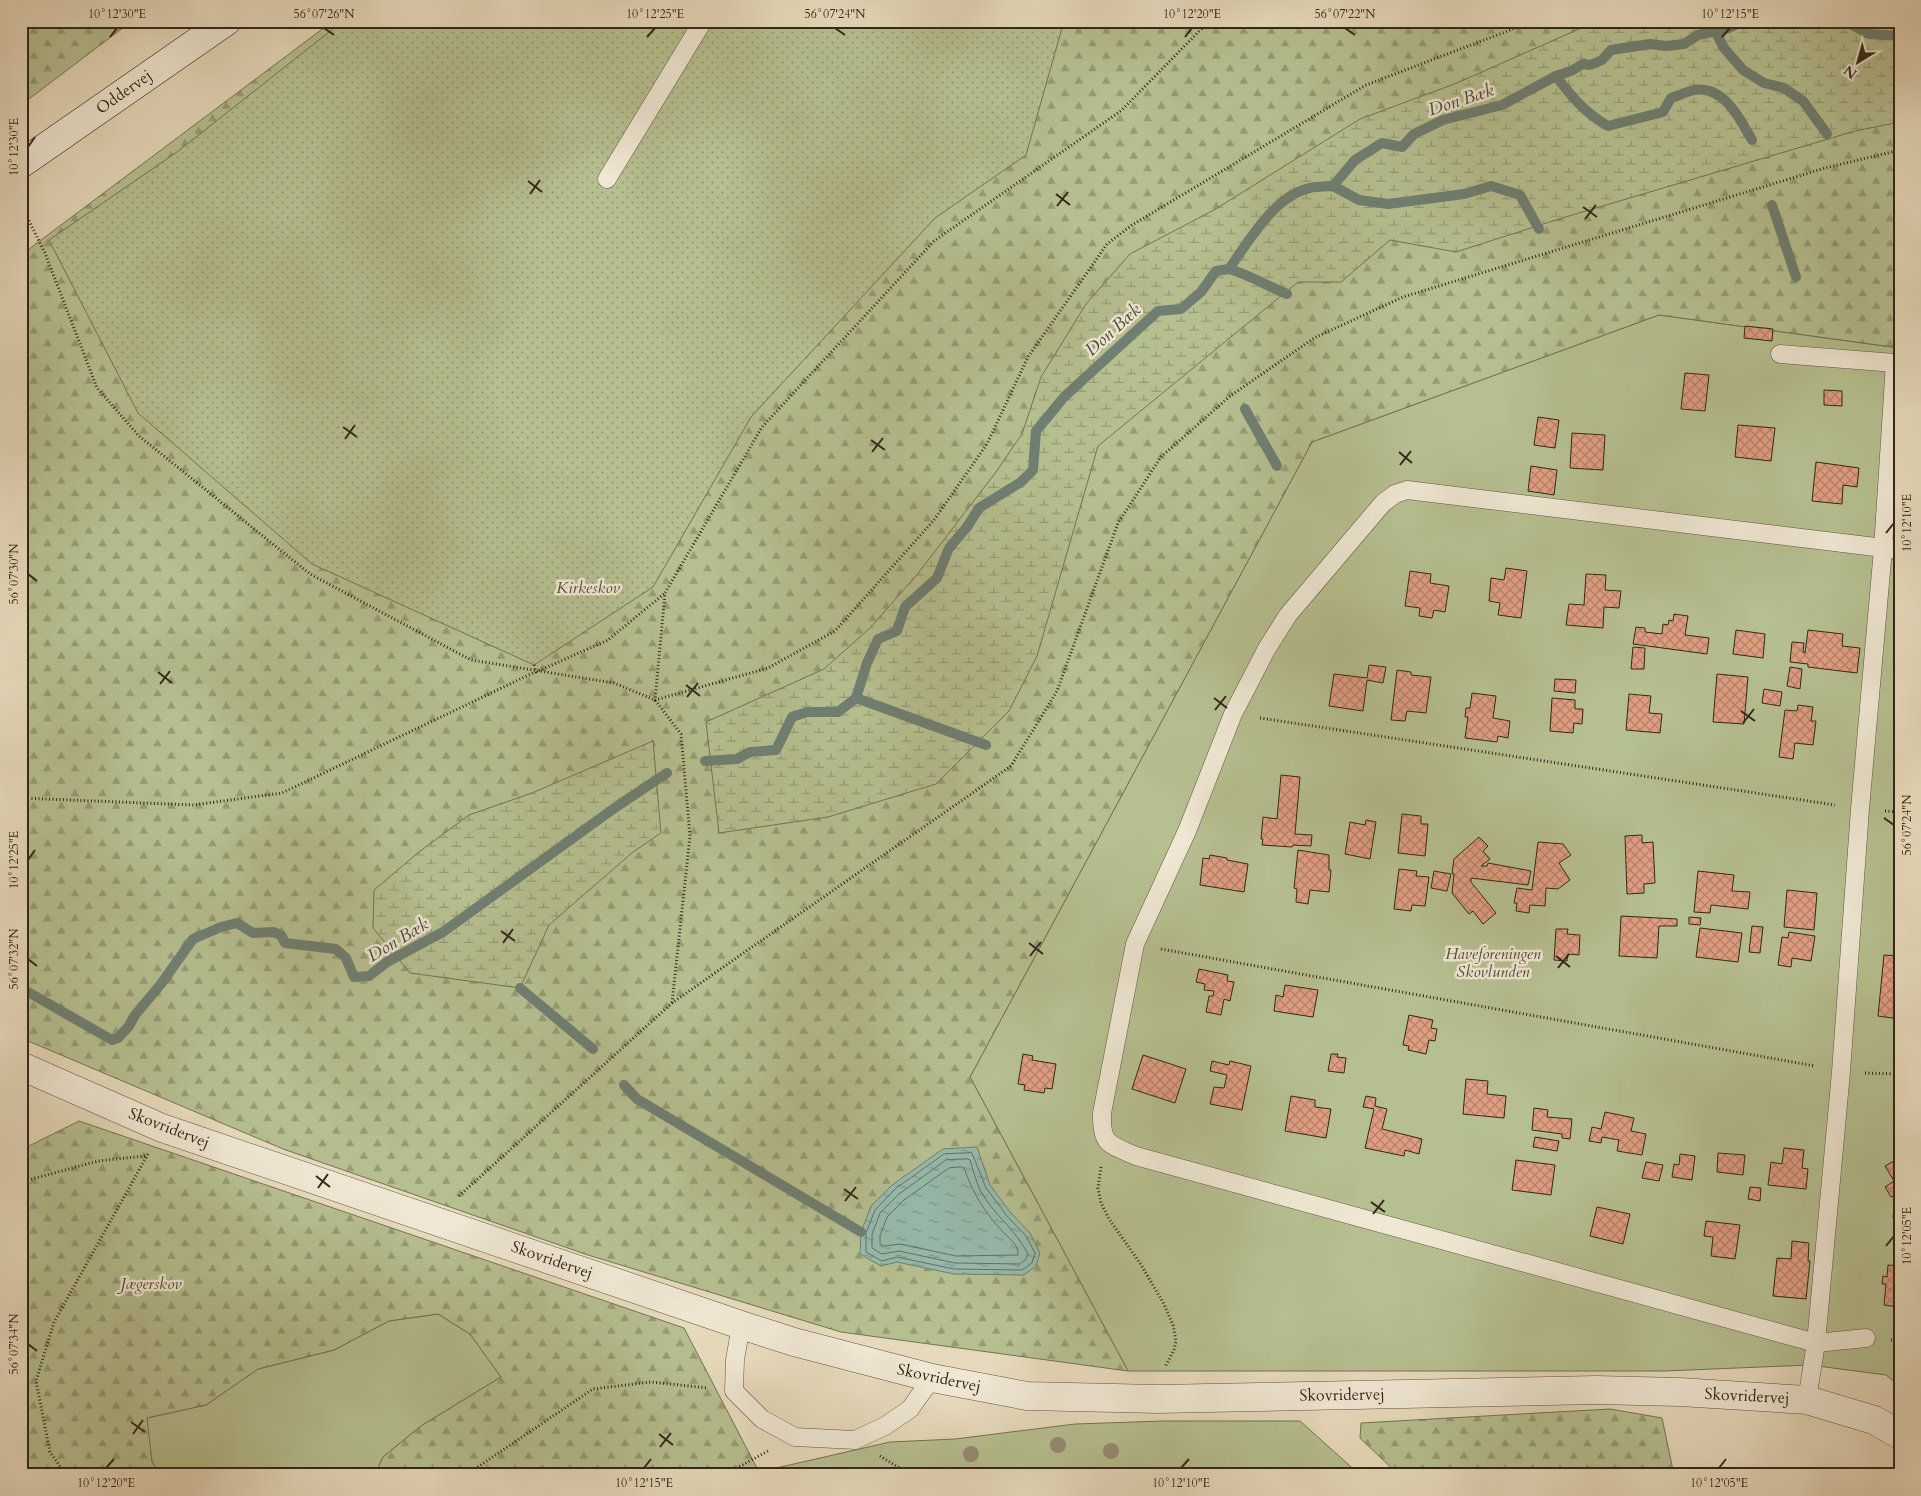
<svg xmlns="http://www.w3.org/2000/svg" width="1921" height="1496" viewBox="0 0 1921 1496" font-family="Cardo,serif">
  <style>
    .green { fill: #b6bf90; stroke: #747254 }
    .forest { fill: url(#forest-firs); stroke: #747254 }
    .wetland { fill: url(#wetland-marsh); stroke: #747254 }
    .park { fill: url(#park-dots); stroke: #747254 }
    .water { fill: url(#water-ripples); stroke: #6f7f72 }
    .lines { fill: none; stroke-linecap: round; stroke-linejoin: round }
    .shore { stroke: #657063; stroke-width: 1 }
    .stream { stroke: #6f7f72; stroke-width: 10 }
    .building { fill: url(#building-cross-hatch); stroke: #332619 }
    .lane-casing { stroke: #605342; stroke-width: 19 }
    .street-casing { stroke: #605342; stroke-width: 29 }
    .secondary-casing { stroke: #332619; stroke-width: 29 }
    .path { stroke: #332619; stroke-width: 3; stroke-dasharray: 1 2.5; stroke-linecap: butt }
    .lane { stroke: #efe7d3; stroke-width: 18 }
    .street { stroke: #efe7d3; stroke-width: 28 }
    .secondary { stroke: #efe7d3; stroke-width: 28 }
    .tree { fill: #968c73 }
    .ticks { fill: none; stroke: #332619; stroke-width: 2 }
    .labels { text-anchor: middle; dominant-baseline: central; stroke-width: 5; stroke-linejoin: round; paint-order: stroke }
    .street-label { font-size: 16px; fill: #332619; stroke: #efe7d3 }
    .park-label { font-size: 16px; font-style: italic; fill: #544c37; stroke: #efe7d3 }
    .water-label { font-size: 18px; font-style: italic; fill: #4c4b3e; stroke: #efe7d3 }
    .neatline { fill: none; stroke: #332619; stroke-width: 2 }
    .ticks-label { font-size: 12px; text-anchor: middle; fill: #332619 }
  </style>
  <defs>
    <pattern id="forest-firs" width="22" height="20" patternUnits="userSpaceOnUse" patternTransform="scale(1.25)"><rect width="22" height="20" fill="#b6bf90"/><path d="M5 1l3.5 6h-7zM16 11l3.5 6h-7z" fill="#959b75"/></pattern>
    <pattern id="wetland-marsh" width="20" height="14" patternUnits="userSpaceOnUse" patternTransform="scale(1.25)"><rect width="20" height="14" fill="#b6bf90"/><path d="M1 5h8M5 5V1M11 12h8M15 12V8" fill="none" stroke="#959b75"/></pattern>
    <pattern id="park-dots" width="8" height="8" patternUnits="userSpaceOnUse" patternTransform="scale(1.25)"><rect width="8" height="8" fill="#b6bf90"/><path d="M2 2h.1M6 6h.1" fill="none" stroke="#959b75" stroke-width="1.8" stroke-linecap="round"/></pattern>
    <pattern id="water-ripples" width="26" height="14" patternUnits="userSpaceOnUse" patternTransform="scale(1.25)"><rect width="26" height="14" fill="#97bbad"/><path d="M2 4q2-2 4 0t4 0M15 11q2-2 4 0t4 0" fill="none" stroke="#7c988c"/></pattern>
    <pattern id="building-cross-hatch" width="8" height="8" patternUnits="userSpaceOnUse" patternTransform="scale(1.25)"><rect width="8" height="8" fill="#e09e81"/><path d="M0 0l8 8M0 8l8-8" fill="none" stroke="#b68169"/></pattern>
  </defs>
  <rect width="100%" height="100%" fill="#e7dabc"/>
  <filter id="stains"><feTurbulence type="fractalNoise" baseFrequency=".004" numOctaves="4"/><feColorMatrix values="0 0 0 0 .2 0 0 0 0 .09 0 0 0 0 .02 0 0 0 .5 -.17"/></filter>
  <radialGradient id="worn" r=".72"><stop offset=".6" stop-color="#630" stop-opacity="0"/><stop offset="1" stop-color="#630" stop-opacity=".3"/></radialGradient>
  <g class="green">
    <polygon points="1659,315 1892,347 1900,343 1900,1387 1886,1375 1810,1365 1664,1371 1128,1371 970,1077 1312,442"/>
    <polygon points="438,1314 470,1334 501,1377 421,1426 383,1457 375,1475 161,1475 152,1462 146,1418 206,1405 258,1369 334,1350 389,1321"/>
    <polygon points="1163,1421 1300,1421 1360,1475 756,1475 759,1472 890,1442 955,1439 1075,1424"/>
  </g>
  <g class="forest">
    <polygon points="21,21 132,21 21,105"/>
    <polygon points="333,21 1900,21 1900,343 1892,347 1659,315 1312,442 970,1077 1128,1371 841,1332 588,1255 283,1149 21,1038 21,255"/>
    <polygon points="79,1121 684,1328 759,1472 756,1475 375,1475 383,1457 421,1426 501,1377 470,1334 438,1314 389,1321 334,1350 258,1369 206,1405 147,1418 152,1462 161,1475 21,1475 21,1150"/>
    <polygon points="1610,1409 1662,1418 1674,1475 1399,1475 1360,1438 1361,1423"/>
  </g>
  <g class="wetland">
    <polygon points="1603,21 1900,21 1900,122 1855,131 1559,219 1456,252 1390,240 1341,282 1298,282 1098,446 1037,656 1009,711 936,784 828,817 719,833 706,722 824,669 870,628 916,576 996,472 1022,434 1041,377 1086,304 1130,254 1214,210 1360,119 1457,83 1579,29"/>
    <polygon points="653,741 661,833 633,852 549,925 520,988 410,973 373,928 374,890 419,852 469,815 532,793"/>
  </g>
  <polygon class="park" points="343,21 1064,21 1026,155 935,218 751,417 653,587 534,665 312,564 138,413 49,240 177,152"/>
  <polygon class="water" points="977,1147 990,1185 1011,1213 1030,1233 1040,1253 1036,1266 1024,1275 954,1274 897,1262 881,1266 860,1254 861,1232 871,1206 892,1185 943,1149"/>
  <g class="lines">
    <g class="shore">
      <polygon points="972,1153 986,1188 1007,1216 1026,1236 1035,1253 1032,1263 1022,1270 954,1269 897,1257 882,1261 866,1252 866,1233 875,1210 895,1189 944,1154"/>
      <path d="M967 1159 970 1160C973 1170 976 1181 980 1190 993 1214 1016 1230 1028 1254L1026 1259 1020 1264 955 1263 899 1251 882 1254 872 1248V1234L880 1213 899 1194 946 1160Z"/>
      <path d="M962 1167 964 1168C974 1195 984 1212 1004 1233 1010 1239 1019 1246 1018 1255L956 1256 900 1244 884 1246 880 1244V1236L887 1217 904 1200 949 1168Z"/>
    </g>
    <g class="stream">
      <polyline points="1845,21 1869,34 1900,36"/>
      <polyline points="1715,31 1724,48 1743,70 1764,83 1784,88 1803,101 1827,134"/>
      <path d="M1556 76C1571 96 1585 113 1608 126L1663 112 1671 98C1678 96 1686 92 1694 90 1724 85 1740 119 1752 140"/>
      <polyline points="1333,186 1359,200 1388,204 1464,194 1491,186 1520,195 1539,229"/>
      <polyline points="1772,205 1796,277"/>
      <path d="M1229 269C1250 275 1267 286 1287 294"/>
      <polyline points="1245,409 1277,466"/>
      <polyline points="856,698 986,745"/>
      <path d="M705 761 737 759 750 752 776 750 792 717 807 712H838L856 698 867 663 878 639 897 631 905 607 937 578 949 548 967 527 979 508 1021 482 1033 470 1036 431 1064 397 1158 311 1181 309 1201 292 1216 271 1229 269C1248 242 1275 195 1310 188 1317 186 1326 187 1333 186L1355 160 1382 143 1402 147 1414 134 1443 120 1502 105 1556 76 1571 71 1583 64 1590 65 1602 60 1611 50 1650 44 1666 46 1684 44 1698 35 1729 28 1743 21"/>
      <polyline points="21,988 112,1040 118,1038 129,1026 135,1015 161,984 193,939 221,927 237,923 253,933 273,932 281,935 285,943 336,949 346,958 354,977 369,976 387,962 443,932 616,807 667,773"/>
      <polyline points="520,988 593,1049"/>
      <polyline points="624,1085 637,1099 861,1232"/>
    </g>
  </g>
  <g class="building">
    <polygon points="1745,326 1773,329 1772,341 1744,338"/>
    <polygon points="1685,373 1709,375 1705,411 1681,409"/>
    <polygon points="1824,390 1842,391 1842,406 1824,405"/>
    <polygon points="1538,417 1559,420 1555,448 1534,445"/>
    <polygon points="1738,425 1775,428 1771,461 1735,457"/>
    <polygon points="1572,433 1605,435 1603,470 1570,468"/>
    <polygon points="1816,462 1859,468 1857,487 1843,485 1842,504 1812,501"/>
    <polygon points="1531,466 1557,470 1554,495 1528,491"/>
    <polygon points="1506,568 1527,571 1521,618 1498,615 1500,603 1489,601 1491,578 1504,580"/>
    <polygon points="1410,571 1431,574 1430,583 1449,586 1445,612 1434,610 1432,618 1419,616 1420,608 1405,606"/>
    <polygon points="1586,574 1606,575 1605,590 1621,591 1619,608 1604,607 1603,628 1566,625 1569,604 1584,605"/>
    <polygon points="1674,614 1688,616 1685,635 1709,638 1707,654 1633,644 1636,627 1645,628 1645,632 1662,634 1663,624 1668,625 1669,620 1673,621"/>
    <polygon points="1736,630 1765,634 1763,658 1733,654"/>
    <polygon points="1808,630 1843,634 1842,646 1860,648 1857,673 1808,667 1808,664 1790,662 1792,642 1804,643 1803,652 1805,653"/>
    <polygon points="1633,647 1645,648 1644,669 1631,669"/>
    <polygon points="1369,665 1386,667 1383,683 1367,680 1363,711 1329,706 1334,674 1367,678"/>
    <polygon points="1790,667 1802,669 1800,689 1787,686"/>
    <polygon points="1397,670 1411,672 1411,675 1431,677 1426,713 1407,711 1405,721 1391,720"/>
    <polygon points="1717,674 1748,677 1744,724 1713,722"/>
    <polygon points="1555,679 1576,680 1575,693 1554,691"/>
    <polygon points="1764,689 1782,692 1780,706 1762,703"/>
    <polygon points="1472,693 1496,696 1493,718 1510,721 1508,738 1498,736 1497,742 1465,738 1468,717 1465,717 1466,708 1470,708"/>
    <polygon points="1629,694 1651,696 1649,713 1662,714 1660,733 1626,730"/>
    <polygon points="1552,698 1575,700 1575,709 1583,709 1582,724 1574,723 1573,733 1550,731"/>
    <polygon points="1798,705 1813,707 1811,721 1816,721 1813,745 1795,743 1793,759 1779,757 1785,710 1797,711"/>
    <polygon points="1900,737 1900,783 1896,783"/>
    <polygon points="1281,775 1300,777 1295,834 1312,835 1311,846 1293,845 1292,847 1262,845 1263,839 1261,839 1263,817 1277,819"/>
    <polygon points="1402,814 1421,816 1421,824 1428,824 1425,856 1398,853"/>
    <polygon points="1366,820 1376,822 1370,859 1345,854 1350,822 1365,825"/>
    <polygon points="1642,835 1642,843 1653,842 1655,883 1644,884 1644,893 1627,894 1625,836"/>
    <polygon points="1479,837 1488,846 1483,851 1490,859 1481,866 1487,866 1488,863 1531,871 1528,885 1471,878 1471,882 1496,913 1483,924 1473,911 1469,914 1452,893 1454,874 1452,873 1454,859"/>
    <polygon points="1538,842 1563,844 1571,855 1559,863 1570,880 1558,889 1546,888 1545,906 1530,905 1529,913 1516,911 1517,903 1514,903 1517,888 1532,890"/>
    <polygon points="1298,850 1329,855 1329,870 1331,870 1329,892 1310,890 1308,904 1296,902 1297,889 1294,888"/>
    <polygon points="1210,855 1227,858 1227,860 1248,864 1244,892 1200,885 1203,858 1209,859"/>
    <polygon points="1399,869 1417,871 1416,876 1429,877 1425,906 1412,905 1411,911 1394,909"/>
    <polygon points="1434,871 1451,874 1447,891 1431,888"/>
    <polygon points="1698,871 1734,875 1732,891 1750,892 1748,909 1711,905 1710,913 1694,912"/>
    <polygon points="1787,890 1817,893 1814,930 1784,927"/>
    <polygon points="1621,916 1677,919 1677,926 1659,926 1657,958 1619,956"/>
    <polygon points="1689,917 1701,918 1700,925 1689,924"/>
    <polygon points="1752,926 1763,927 1760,953 1749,952"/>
    <polygon points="1700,928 1742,933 1738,962 1696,957"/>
    <polygon points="1556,929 1568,929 1567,934 1580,935 1579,955 1568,954 1567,961 1554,960"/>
    <polygon points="1789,932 1815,936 1811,961 1792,958 1791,967 1778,965 1782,937 1788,938"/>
    <polygon points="1884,955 1900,956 1900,1019 1878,1016"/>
    <polygon points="1199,969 1228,975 1227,981 1234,982 1230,1001 1224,999 1221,1015 1206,1012 1209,996 1213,996 1214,991 1204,990 1205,984 1196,982"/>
    <polygon points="1285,985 1318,990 1313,1017 1274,1011 1276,995 1283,997"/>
    <polygon points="1409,1015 1433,1020 1431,1028 1437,1029 1435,1041 1429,1040 1426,1054 1408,1050 1409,1046 1403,1045"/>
    <polygon points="1023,1054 1033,1056 1032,1060 1056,1064 1052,1089 1045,1088 1044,1093 1024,1090 1025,1085 1018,1084"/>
    <polygon points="1331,1054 1338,1054 1337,1057 1346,1058 1344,1073 1328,1071"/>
    <polygon points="1143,1055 1186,1069 1175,1103 1132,1089"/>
    <polygon points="1212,1061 1229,1065 1230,1061 1251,1066 1242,1110 1210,1104 1214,1087 1224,1088 1227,1075 1210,1071"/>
    <polygon points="1466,1079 1488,1081 1487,1094 1506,1096 1504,1118 1463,1114"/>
    <polygon points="1291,1096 1315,1100 1315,1107 1331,1109 1326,1138 1285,1131"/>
    <polygon points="1366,1096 1376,1098 1375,1106 1387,1109 1382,1129 1422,1139 1419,1154 1405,1150 1404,1156 1365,1148 1374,1109 1363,1107"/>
    <polygon points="1534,1108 1548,1110 1547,1117 1572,1119 1570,1139 1562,1138 1562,1134 1532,1130"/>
    <polygon points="1605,1112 1634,1118 1631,1131 1646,1134 1642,1155 1617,1151 1619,1140 1602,1137 1601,1143 1589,1141 1592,1127 1601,1129"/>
    <polygon points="1535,1137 1559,1141 1557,1151 1533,1147"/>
    <polygon points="1784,1148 1804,1150 1802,1168 1808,1169 1806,1189 1768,1185 1771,1162 1782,1164"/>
    <polygon points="1718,1153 1745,1155 1743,1175 1717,1172"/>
    <polygon points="1680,1154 1695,1156 1692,1180 1672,1177 1674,1164 1679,1165"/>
    <polygon points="1900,1158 1900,1193 1891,1197 1885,1187 1894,1181 1885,1166"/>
    <polygon points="1516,1160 1555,1165 1551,1195 1512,1190"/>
    <polygon points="1646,1162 1663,1165 1659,1181 1642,1178"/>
    <polygon points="1750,1187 1761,1188 1760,1201 1748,1199"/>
    <polygon points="1900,1196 1900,1219 1893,1218 1894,1207 1899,1207"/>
    <polygon points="1597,1207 1630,1214 1623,1244 1590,1236"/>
    <polygon points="1706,1221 1740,1225 1735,1259 1711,1256 1713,1237 1704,1236"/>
    <polygon points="1792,1241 1809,1243 1808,1261 1810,1261 1806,1299 1773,1296 1777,1258 1791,1259"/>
    <polygon points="1888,1265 1900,1266 1900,1307 1884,1305 1886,1284 1882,1284 1883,1276 1887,1277"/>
  </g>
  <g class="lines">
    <g class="lane-casing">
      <g id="lane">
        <polyline points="607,179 703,21"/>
        <polyline points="1780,354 1895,363"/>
        <polyline points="741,1325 735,1360 734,1391 762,1419 795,1437 855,1440 885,1426 910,1409 932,1378"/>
        <path d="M1866 1338 1816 1343 1136 1156C1109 1144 1101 1145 1102 1113L1135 944 1187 831 1233 714 1266 650 1288 615 1383 503 1395 494 1407 490 1900 550"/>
        <polyline points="1807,1400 1816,1343 1841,1072 1860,809 1883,549 1895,363"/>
      </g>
    </g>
    <g class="street-casing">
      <polyline id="street" points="21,1066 162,1128 741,1325 794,1342 932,1378 1027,1396 1158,1399 1596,1390 1680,1392 1807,1400 1874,1420 1900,1435"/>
    </g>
    <g class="secondary-casing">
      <polyline id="secondary" points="21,164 227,21"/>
    </g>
    <g class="path">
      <polyline points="1209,21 1122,110 934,241 762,427 665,593 655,700 768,668 835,631 934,520 987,444 1028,357 1107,244 1132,225 1366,85 1534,21"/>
      <polyline points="21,205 45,253 97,388 139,436 310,574 471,660 614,683 655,700 681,734 690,836 672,1003"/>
      <polyline points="534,665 536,672 608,640 665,593"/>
      <polyline points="1260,718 1835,805"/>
      <polyline points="21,798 193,805 282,793 535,672"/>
      <polyline points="1885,811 1900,812"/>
      <polyline points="1161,949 1815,1066"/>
      <polyline points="1865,1073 1900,1074"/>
      <polyline points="1101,1167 1098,1188 1101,1203 1109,1219 1140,1263 1164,1304 1173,1325 1176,1341 1174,1350 1165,1367"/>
      <polyline points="21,1182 98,1161 145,1156"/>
      <polyline points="459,1196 672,1003 1011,766 1057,691 1118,523 1161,457 1229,397 1314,338 1403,297 1825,168 1900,150"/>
      <polyline points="1891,1340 1900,1341"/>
      <polyline points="880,1456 901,1469"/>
      <polyline points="66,1475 50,1452 36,1381 54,1322 148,1154"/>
      <polyline points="466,1475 593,1389 651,1382 708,1388"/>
      <polyline points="724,1475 768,1451"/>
      <polyline points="895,1475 901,1469 911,1475"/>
    </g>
    <use href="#lane" class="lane"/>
    <use href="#street" class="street"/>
    <use href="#secondary" class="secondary"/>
  </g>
  <g class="tree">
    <circle cx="1058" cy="1445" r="8"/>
    <circle cx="1111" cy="1451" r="8"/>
    <circle cx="971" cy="1454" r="8"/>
  </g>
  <path class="ticks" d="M324 28 334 35M835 28 845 35M1345 28 1355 35M110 37 117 28M647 37 655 28M1185 37 1192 28M1722 37 1730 28M28 147 35 137M528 181 542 192M530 194 540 180M1056 194 1070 205M1057 206 1068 192M1583 207 1597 217M1585 219 1596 205M343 427 357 437M345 439 355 425M871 440 885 450M872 452 883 438M1399 452 1412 463M1400 465 1411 451M1886 533 1894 523M28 574 37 581M158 672 172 683M160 684 170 671M686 685 700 696M687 697 698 683M1214 698 1227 708M1215 710 1226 696M1741 711 1755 721M1743 723 1754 709M1884 818 1894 825M28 860 35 850M501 931 515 941M503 943 513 929M1029 943 1043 954M1030 956 1041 942M1556 956 1570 967M28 959 37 966M1558 968 1569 954M316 1176 330 1187M318 1188 328 1174M844 1189 858 1199M845 1201 856 1187M1371 1202 1385 1212M1373 1214 1384 1200M1886 1246 1894 1236M28 1344 37 1351M131 1422 145 1432M133 1434 143 1420M659 1434 673 1445M660 1447 671 1433M106 1468 114 1459M644 1468 651 1459M1181 1468 1189 1459M1719 1468 1726 1459"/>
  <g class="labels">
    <g class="street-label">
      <text transform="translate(124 92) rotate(-35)">Oddervej</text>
      <text transform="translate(169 1128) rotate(21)">Skovridervej</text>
      <text transform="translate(552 1260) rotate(19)">Skovridervej</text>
      <text transform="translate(939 1378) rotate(12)">Skovridervej</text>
      <text transform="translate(1342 1395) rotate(-1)">Skovridervej</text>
      <text transform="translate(1747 1396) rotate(3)">Skovridervej</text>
    </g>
    <g class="park-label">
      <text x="588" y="588">Kirkeskov</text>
      <text x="1493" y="954">Haveforeningen<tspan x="1493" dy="18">Skovlunden</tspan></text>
      <text x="151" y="1284">Jægerskov</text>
    </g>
    <g class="water-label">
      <text transform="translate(1461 100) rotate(-18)">Don Bæk</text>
      <text transform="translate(1113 330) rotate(-42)">Don Bæk</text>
      <text transform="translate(398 940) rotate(-31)">Don Bæk</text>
    </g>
  </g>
  <rect width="1921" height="1496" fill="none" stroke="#e7dabc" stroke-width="55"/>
  <g transform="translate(1858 62) rotate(217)" stroke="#efe7d3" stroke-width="4" paint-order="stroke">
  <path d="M0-4L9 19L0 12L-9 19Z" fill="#332619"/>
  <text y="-8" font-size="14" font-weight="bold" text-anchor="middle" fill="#332619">N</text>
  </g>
  <rect x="28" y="28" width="1866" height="1440" class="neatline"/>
  <g class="ticks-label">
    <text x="117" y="18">10°12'30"E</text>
    <text x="324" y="18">56°07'26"N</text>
    <text x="655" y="18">10°12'25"E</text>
    <text x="835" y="18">56°07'24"N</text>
    <text x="1192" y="18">10°12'20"E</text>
    <text x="1345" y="18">56°07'22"N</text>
    <text x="1730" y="18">10°12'15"E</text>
    <text transform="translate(14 147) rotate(-90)" y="4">10°12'30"E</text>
    <text transform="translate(1907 523) rotate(-90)" y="4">10°12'10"E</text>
    <text transform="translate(14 574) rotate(-90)" y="4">56°07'30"N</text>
    <text transform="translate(1907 825) rotate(-90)" y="4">56°07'24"N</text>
    <text transform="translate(14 860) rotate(-90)" y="4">10°12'25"E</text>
    <text transform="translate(14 959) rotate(-90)" y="4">56°07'32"N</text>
    <text transform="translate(1907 1236) rotate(-90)" y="4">10°12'05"E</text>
    <text transform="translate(14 1344) rotate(-90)" y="4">56°07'34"N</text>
    <text x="106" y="1487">10°12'20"E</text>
    <text x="644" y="1487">10°12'15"E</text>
    <text x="1181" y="1487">10°12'10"E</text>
    <text x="1719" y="1487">10°12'05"E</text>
  </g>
  <rect width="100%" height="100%" filter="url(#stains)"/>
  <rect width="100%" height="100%" fill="url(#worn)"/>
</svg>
